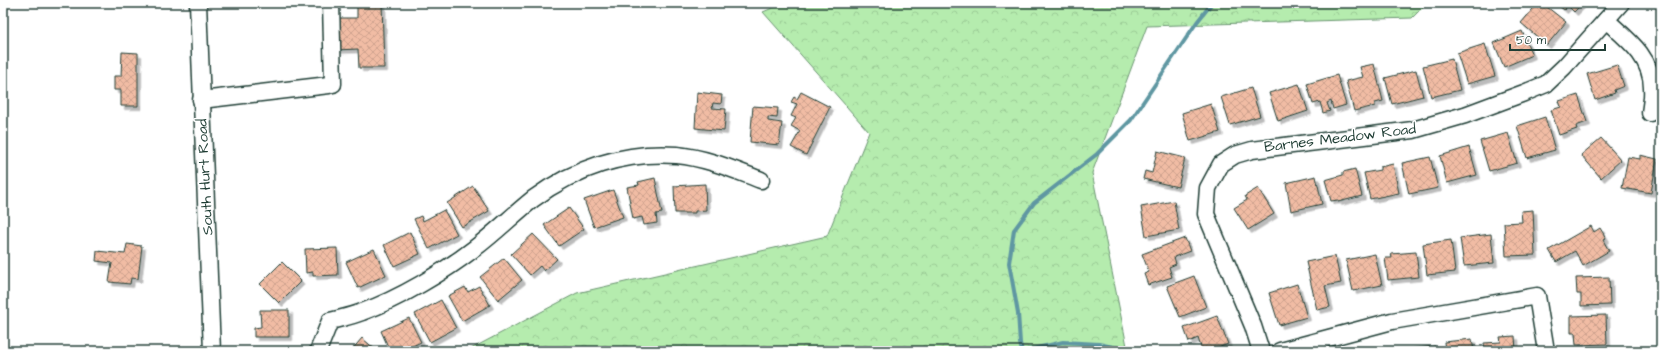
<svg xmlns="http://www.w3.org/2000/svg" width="1664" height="354" viewBox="0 0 1664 354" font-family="'Architects Daughter',sans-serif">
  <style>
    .forest { fill: url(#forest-crowns); stroke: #6a9471 }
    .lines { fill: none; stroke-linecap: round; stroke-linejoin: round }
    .stream { stroke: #5f97a2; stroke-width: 4 }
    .building { fill: url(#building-cross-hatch); stroke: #1f3d34; filter: url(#shadow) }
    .minor-casing { stroke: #1f3d34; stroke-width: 19 }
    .minor { stroke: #fff; stroke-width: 16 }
    .labels { text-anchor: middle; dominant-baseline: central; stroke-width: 3; stroke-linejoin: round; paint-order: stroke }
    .street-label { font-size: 15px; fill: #1f3d34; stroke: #fff }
  </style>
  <defs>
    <pattern id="forest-crowns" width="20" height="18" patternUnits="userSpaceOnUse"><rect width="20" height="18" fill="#b5ecae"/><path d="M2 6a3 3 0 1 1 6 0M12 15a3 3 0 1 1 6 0" fill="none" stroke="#9bcb96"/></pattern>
    <pattern id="building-cross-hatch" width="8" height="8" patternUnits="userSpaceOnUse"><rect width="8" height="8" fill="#f1bca4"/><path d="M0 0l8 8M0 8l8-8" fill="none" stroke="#cea28e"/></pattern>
    <filter id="shadow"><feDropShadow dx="3.5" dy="3.5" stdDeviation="0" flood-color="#0004"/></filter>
  </defs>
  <rect width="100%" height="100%" fill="#fff"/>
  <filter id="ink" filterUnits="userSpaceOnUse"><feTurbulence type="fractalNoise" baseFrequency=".025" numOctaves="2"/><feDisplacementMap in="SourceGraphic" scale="8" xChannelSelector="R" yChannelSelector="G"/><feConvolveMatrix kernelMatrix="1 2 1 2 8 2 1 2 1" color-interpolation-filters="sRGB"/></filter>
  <g filter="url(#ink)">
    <polygon class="forest" points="784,3 1427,3 1412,18 1147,26 1092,173 1128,351 467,351 577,293 827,236 869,132 763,12"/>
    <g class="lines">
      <g class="stream">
        <polyline points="1022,351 1020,343 1018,313 1009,263 1014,230 1034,203 1097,154 1131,120 1197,22 1212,3"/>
        <polyline points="1024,351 1063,342 1099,344 1131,351"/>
      </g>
    </g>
    <g class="building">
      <polygon points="357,3 382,3 384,68 359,68 358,49 336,50 335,18 357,18"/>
      <polygon points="1538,3 1542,3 1566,22 1547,45 1521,23"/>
      <polygon points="1556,3 1583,3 1574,12 1568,6 1564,10"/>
      <polygon points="1522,31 1532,55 1504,67 1494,43"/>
      <polygon points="1485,44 1495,76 1467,84 1457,53"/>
      <polygon points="122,52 138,53 138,106 121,106 121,90 114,90 114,76 121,76"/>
      <polygon points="1452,59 1460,90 1431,97 1423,66"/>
      <polygon points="1374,64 1383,101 1375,103 1375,106 1354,111 1346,81 1363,77 1360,67"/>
      <polygon points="1617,65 1624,86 1614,90 1615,93 1595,100 1587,74"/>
      <polygon points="1416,70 1423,96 1392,104 1385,78"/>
      <polygon points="1337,75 1346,105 1333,109 1331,101 1327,103 1330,111 1323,113 1320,102 1313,104 1307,84"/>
      <polygon points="1299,84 1308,111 1278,121 1269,93"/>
      <polygon points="1251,88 1260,116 1230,125 1221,97"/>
      <polygon points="697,92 722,95 721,104 713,103 712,108 726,109 724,131 695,128"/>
      <polygon points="801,92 830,107 806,155 791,147 800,131 791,126 796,118 791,116 797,104 791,102 794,97 797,99"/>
      <polygon points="1578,95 1587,122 1576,126 1577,129 1559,135 1551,110 1561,107 1559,101"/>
      <polygon points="1211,104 1220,132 1190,141 1182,113"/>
      <polygon points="753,106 778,108 777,118 768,117 768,121 782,123 779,145 750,142"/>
      <polygon points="1545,117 1555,150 1527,158 1517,126"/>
      <polygon points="1508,133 1517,163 1489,171 1480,141"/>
      <polygon points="1601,138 1621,160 1601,178 1581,155"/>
      <polygon points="1469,147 1477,175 1447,183 1440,156"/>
      <polygon points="1157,151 1185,158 1178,187 1143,179 1145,171 1152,173"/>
      <polygon points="1640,155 1657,159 1651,193 1622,188 1628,157 1640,159"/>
      <polygon points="1430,157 1438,188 1409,194 1402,163"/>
      <polygon points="1393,164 1399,193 1370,199 1364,173 1380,170 1380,167"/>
      <polygon points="1355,169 1362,196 1338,202 1338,200 1331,201 1325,180 1343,175 1343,172"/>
      <polygon points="1316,176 1322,204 1291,211 1286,183"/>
      <polygon points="655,178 662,213 656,214 657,223 644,225 642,217 633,219 627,187 639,185 638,182"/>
      <polygon points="705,184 706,210 695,211 695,213 675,213 674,186"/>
      <polygon points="473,186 489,211 462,227 447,203"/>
      <polygon points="1258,188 1274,214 1248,230 1234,208 1247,200 1245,196"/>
      <polygon points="613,190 623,217 594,227 584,200"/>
      <polygon points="1174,201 1179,230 1146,236 1141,207"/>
      <polygon points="569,208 584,229 559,246 544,225"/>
      <polygon points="444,210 457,234 429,249 414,219 421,216 423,221"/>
      <polygon points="1533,210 1535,255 1506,256 1504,223 1522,222 1521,211"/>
      <polygon points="1591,226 1594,232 1600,228 1606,238 1603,240 1609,251 1583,266 1575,251 1556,262 1549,250"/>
      <polygon points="410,232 420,254 394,266 384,245"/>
      <polygon points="533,234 557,259 544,271 540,266 530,275 511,254"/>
      <polygon points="1491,234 1494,263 1464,266 1460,238"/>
      <polygon points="1185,238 1190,251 1174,257 1176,264 1169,267 1172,277 1148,285 1144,274 1149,272 1142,254"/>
      <polygon points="1451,240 1455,272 1427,275 1423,244"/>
      <polygon points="127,244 142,246 138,279 131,278 130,284 109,282 112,263 96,261 97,251 125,254"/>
      <polygon points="337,248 338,275 313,276 313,272 306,273 305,249"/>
      <polygon points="374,249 386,275 358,288 346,262"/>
      <polygon points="1416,252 1419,277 1388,280 1385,258 1392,258 1391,254"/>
      <polygon points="1375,254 1382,285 1353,291 1346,260"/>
      <polygon points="1335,256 1341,283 1325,286 1330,307 1317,310 1306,262"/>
      <polygon points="504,258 522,280 498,300 480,277"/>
      <polygon points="282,262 301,281 279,303 260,284"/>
      <polygon points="1194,276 1206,307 1180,317 1167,286"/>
      <polygon points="1609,277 1610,305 1581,306 1581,294 1577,294 1576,278"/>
      <polygon points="1297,284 1307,317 1279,325 1269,293"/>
      <polygon points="479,286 490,305 462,321 448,296 465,287 468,292"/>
      <polygon points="441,300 456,328 430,342 415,314"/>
      <polygon points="260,310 289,310 289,337 254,337 254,328 261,327"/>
      <polygon points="1606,315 1607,344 1576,345 1575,333 1571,333 1571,316"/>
      <polygon points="1217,316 1228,344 1210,351 1202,351 1198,338 1189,342 1184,328"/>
      <polygon points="409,318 421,342 402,351 390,351 381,331"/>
      <polygon points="1515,336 1516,351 1485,351 1484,343 1501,342 1500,337"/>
      <polygon points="362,338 377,351 351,351"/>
      <polygon points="1472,339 1474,351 1445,351 1444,342"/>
      <polygon points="1435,346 1436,351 1408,351 1408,349"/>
      <polygon points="267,349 289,350 289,351 267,351"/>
    </g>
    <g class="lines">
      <g class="minor-casing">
        <g id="minor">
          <polyline points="198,3 212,351"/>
          <polyline points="331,3 333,84"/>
          <path d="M1606 20C1627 39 1652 57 1652 88 1653 96 1651 105 1650 113"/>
          <polyline points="201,100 329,85"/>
          <path d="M318 351 330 321C341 318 352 316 362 312 399 299 444 272 475 248 495 233 513 215 533 199 575 168 625 151 677 155 707 158 734 170 761 180"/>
          <polyline points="1261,351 1253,326 1206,214 1208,188 1221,164 1235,155 1252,150 1413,130 1465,115 1524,93 1546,84 1564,67 1621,3"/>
          <polyline points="1280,351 1392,321 1537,296 1546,351"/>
        </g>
      </g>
      <use href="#minor" class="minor"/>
    </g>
  </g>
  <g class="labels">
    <g class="street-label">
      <text transform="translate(1340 138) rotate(-7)">Barnes Meadow Road</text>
      <text transform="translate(205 177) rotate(-93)">South Hurt Road</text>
    </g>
  </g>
  <rect width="1664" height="354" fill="none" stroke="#fff" stroke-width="16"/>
  <rect x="8" y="8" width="1648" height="338" fill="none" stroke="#1f3d34" stroke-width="1.5" filter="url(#ink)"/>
  <path d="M1510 44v6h95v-6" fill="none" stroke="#1f3d34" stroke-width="2"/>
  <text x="1516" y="44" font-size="12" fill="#1f3d34" stroke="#ffffff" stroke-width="3" paint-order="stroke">50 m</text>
</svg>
